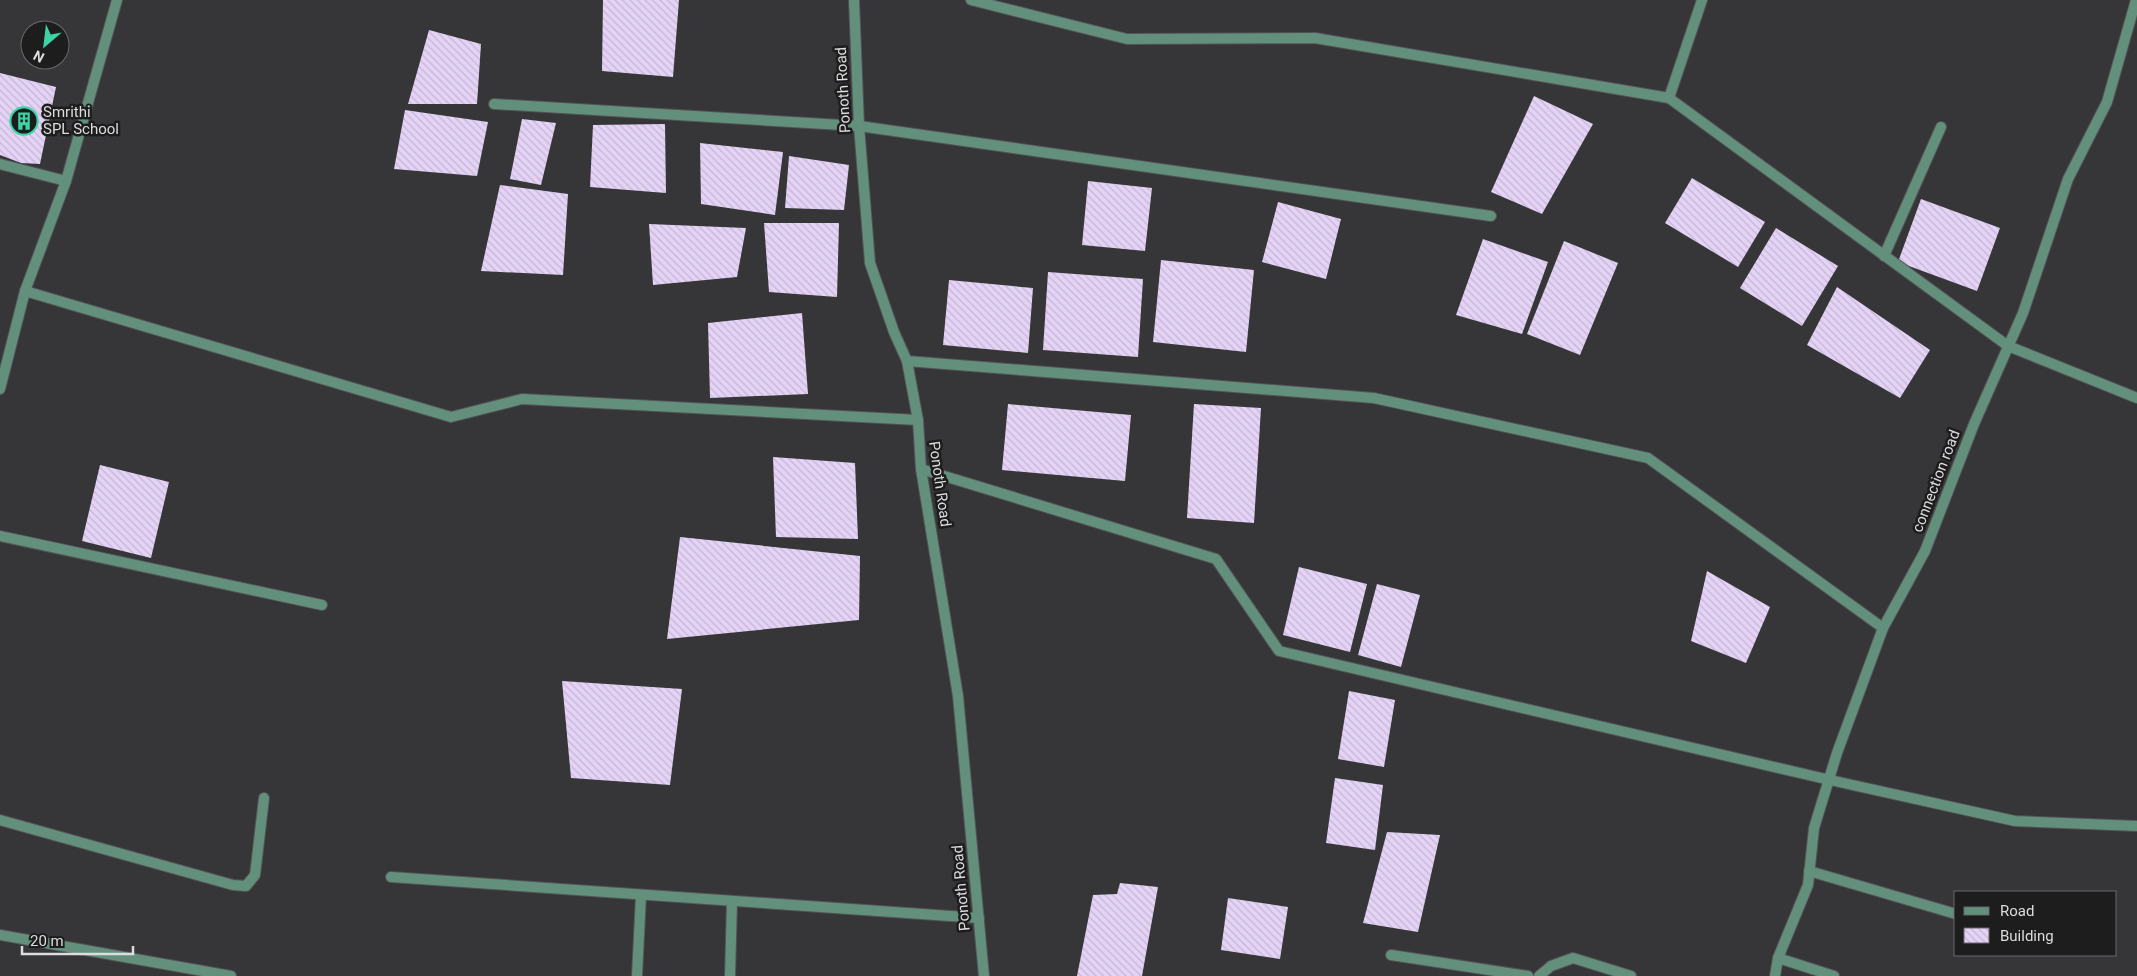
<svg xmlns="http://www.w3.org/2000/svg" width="2137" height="976" viewBox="0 0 2137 976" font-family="Roboto,sans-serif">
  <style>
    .building { fill: url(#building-back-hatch) }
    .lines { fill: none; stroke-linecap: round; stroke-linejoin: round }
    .minor-casing { stroke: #545355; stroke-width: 12 }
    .minor { stroke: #62907d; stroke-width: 10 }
    .labels { text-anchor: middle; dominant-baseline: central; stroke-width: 5; stroke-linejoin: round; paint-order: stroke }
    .street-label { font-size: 15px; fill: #dcdbdd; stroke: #1d1d1e }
    .poi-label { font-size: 15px; fill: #dcdbdd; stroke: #1d1d1e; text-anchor: start }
  </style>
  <defs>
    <pattern id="building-back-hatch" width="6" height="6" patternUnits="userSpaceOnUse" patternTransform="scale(1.25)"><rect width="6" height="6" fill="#e4d3f6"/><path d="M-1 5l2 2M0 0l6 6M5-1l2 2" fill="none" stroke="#c4b6d2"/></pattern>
  </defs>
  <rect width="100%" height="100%" fill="#363537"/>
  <g class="building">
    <polygon points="603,0 679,0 673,77 602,71"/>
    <polygon points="429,30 481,44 477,104 408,104"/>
    <polygon points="0,73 56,87 40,164 21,163 0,155"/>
    <polygon points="1534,96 1593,124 1542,214 1491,192"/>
    <polygon points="405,110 488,122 477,176 394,169"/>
    <polygon points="522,119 556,123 541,185 510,179"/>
    <polygon points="665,124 666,193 590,187 593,125"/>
    <polygon points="700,143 783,152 775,215 701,204"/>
    <polygon points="789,156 849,165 844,210 785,208"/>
    <polygon points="1692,178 1765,222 1738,267 1665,223"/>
    <polygon points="1088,181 1152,188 1145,251 1082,245"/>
    <polygon points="500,185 568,194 563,275 481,271"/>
    <polygon points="1921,199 2000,228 1977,291 1898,262"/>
    <polygon points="1278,202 1341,219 1326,279 1262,262"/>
    <polygon points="764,223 839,223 837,297 769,292"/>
    <polygon points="649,224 746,228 737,277 653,285"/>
    <polygon points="1776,228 1838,266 1802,326 1740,288"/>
    <polygon points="1483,239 1548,262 1522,334 1456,315"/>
    <polygon points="1564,241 1618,263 1580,355 1527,334"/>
    <polygon points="1161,260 1254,270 1246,352 1153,342"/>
    <polygon points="1048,272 1143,279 1138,357 1043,350"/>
    <polygon points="949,280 1033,288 1028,353 943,345"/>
    <polygon points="1837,287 1930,350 1900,398 1807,345"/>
    <polygon points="802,313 808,394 710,398 708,323"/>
    <polygon points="1008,404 1131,415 1125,481 1002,470"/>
    <polygon points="1194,404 1261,408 1254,523 1187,518"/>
    <polygon points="773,457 855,463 858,539 776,537"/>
    <polygon points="100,465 169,482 151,558 82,541"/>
    <polygon points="680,537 860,556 859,620 667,639"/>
    <polygon points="1299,567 1367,584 1350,652 1283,635"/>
    <polygon points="1707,571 1770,607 1746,663 1691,641"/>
    <polygon points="1377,584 1420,595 1401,667 1358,655"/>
    <polygon points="562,681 682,689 670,785 571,778"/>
    <polygon points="1349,691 1395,700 1384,767 1338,759"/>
    <polygon points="1335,778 1383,785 1375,850 1326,843"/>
    <polygon points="1387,832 1440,835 1418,932 1363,923"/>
    <polygon points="1120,883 1158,887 1142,976 1077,976 1093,895 1117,894"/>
    <polygon points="1228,898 1288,907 1280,959 1221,950"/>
  </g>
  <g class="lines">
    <g class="minor-casing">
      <g id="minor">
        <polyline points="854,0 859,126 870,263 894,332 907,361 918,420 921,469 958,696 984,976"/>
        <polyline points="971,0 1127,39 1315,38 1669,98 2008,346 2137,398"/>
        <polyline points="1669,98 1702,0"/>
        <polyline points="494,104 859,126 1491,216"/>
        <polyline points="0,164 66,181"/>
        <polyline points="1884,256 1941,127"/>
        <polyline points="25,291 451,417 522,399 918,420"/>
        <polyline points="907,361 1374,398 1648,458 1883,628"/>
        <polyline points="0,389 25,291 66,181 117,0"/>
        <polyline points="921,469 1216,559 1279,651 1830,780 2015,821 2137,826"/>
        <polyline points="0,536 322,605"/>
        <polyline points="0,820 233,885 246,886 255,875 264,798"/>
        <polyline points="1809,871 1956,914"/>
        <polyline points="391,877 979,918"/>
        <polyline points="0,935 231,976"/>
        <polyline points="1391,955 1528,976"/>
        <polyline points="1778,958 1834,976"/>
        <polyline points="637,976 641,895"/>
        <polyline points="730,976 732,901"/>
        <polyline points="1539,976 1551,966 1573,958 1631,976"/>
        <polyline points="1775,976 1778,958 1808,885 1814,828 1837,753 1883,628 1925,551 1974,424 2023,313 2068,179 2107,102 2136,0"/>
      </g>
    </g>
    <use href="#minor" class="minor"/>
  </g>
  <defs>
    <g id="building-ring" transform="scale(1.4375)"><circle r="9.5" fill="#1d1d1e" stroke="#3cd4a4" stroke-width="1.5"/><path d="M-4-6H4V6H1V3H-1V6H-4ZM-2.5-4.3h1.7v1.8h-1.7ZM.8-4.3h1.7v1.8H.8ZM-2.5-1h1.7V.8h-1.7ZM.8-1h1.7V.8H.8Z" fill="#3cd4a4"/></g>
  </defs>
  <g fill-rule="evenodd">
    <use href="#building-ring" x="24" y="121"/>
  </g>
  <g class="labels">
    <g class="street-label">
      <text transform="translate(843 90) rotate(-93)">Ponoth Road</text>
      <text transform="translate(1936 481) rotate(-69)">connection road</text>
      <text transform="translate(940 484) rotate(82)">Ponoth Road</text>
      <text transform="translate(961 888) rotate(-95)">Ponoth Road</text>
    </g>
    <g class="poi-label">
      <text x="43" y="112">Smrithi<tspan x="43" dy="17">SPL School</tspan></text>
    </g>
  </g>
  <rect x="1954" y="891" width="162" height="65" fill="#1d1d1e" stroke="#69696a"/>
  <rect x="1964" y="907" width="25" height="8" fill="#62907d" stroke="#69696a"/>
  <text x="2000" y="916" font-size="15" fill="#dcdbdd">Road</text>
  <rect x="1964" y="928" width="25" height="15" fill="url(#building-back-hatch)" stroke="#69696a"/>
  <text x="2000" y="941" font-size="15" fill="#dcdbdd">Building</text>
  <g transform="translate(45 45) rotate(208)"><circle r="24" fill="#1d1d1e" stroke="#69696a"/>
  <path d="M0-4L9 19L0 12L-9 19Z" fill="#3cd4a4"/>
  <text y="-8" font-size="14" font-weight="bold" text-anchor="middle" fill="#dcdbdd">N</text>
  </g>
  <path d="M22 946v8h111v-8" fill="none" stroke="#dcdbdd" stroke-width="2.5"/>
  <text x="30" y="946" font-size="15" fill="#dcdbdd" stroke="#1d1d1e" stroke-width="4" paint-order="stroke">20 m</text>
</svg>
